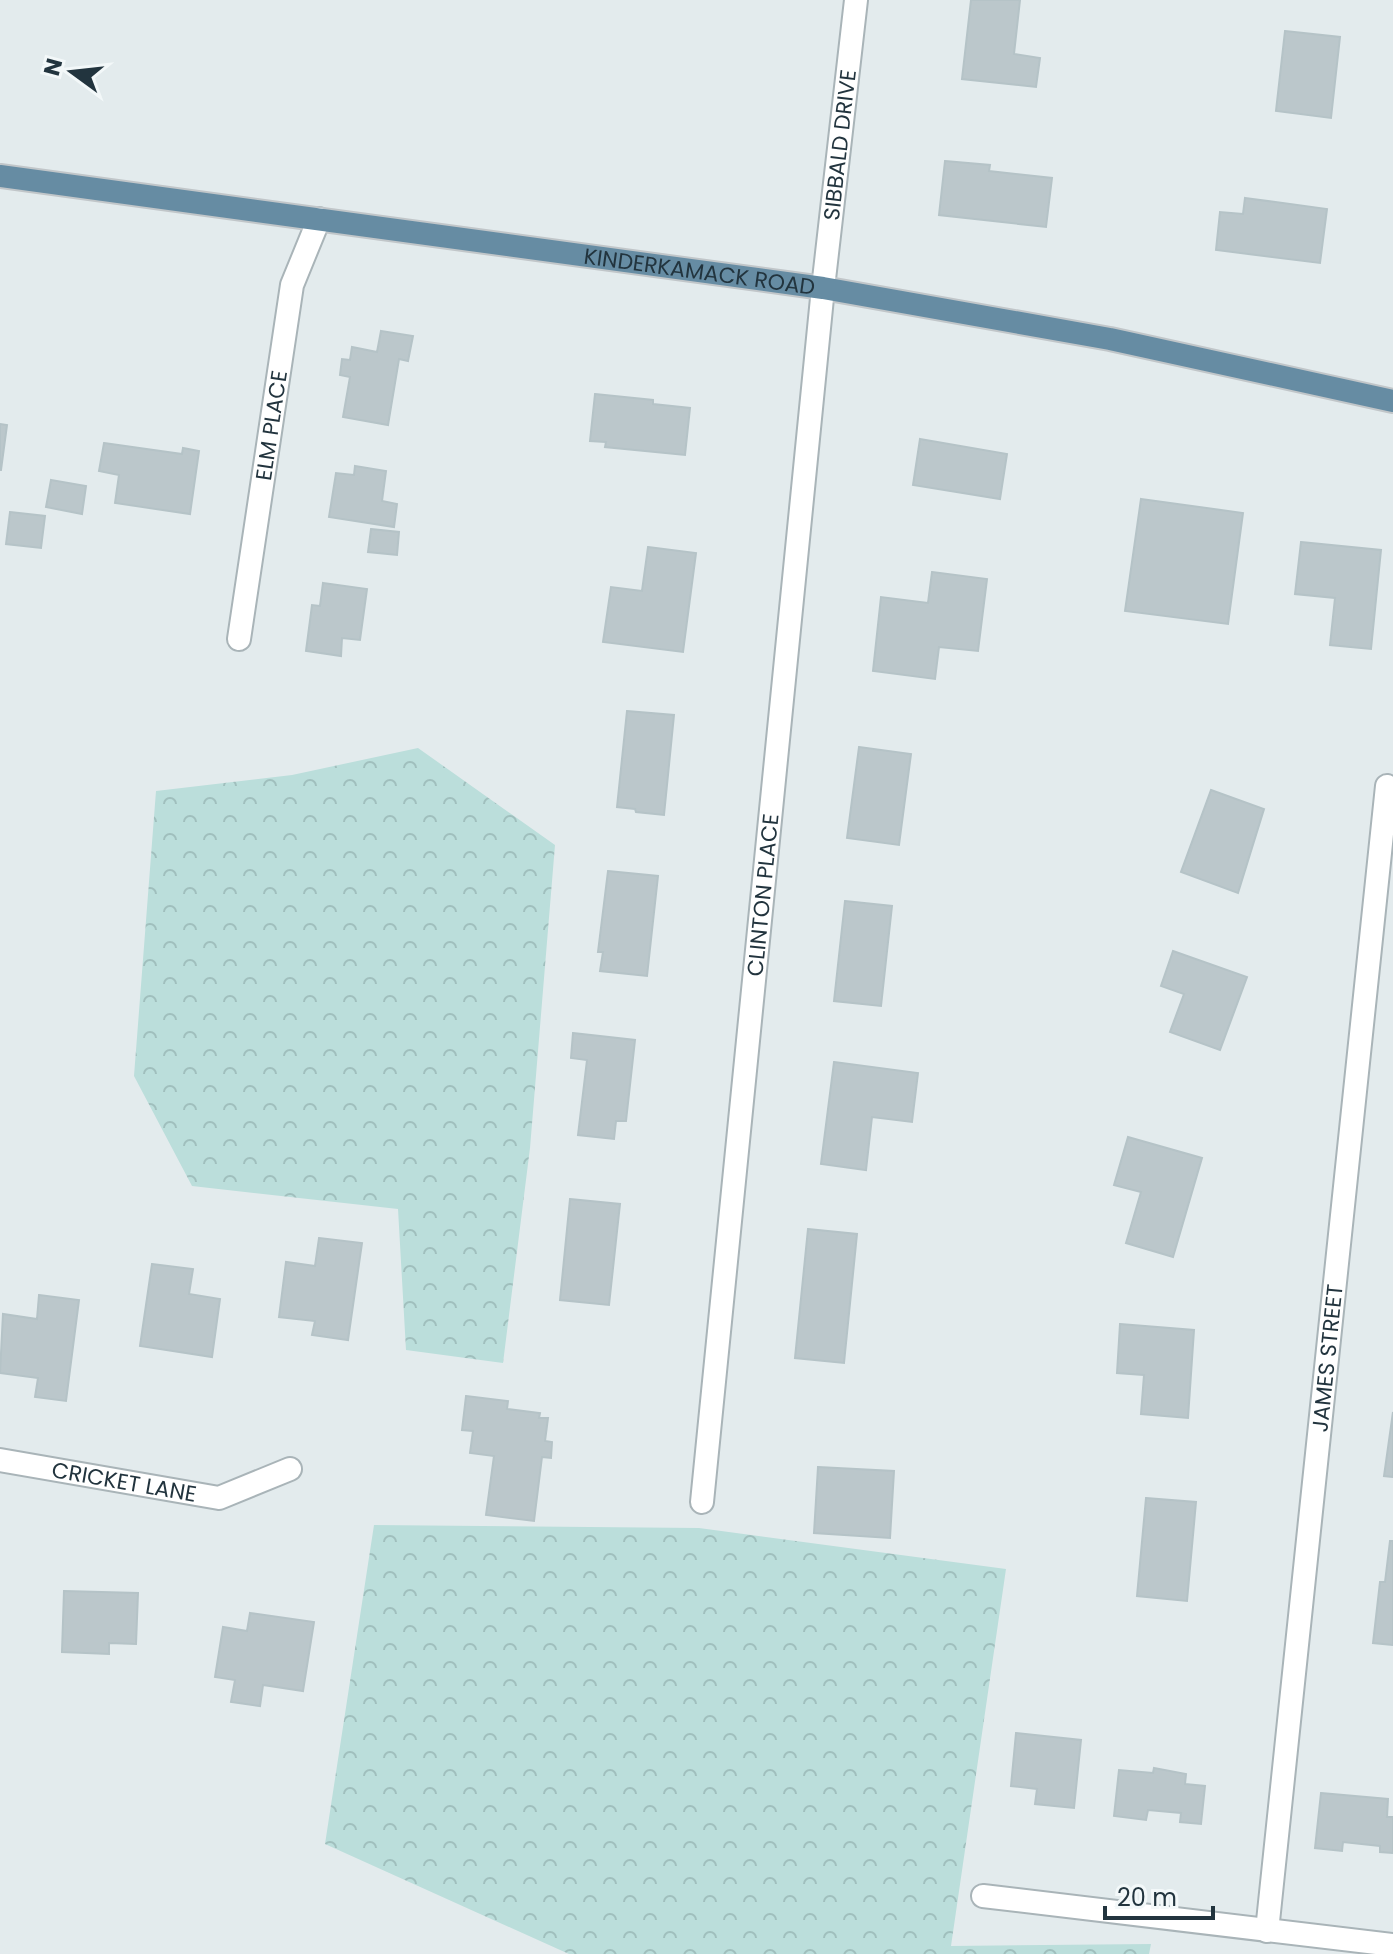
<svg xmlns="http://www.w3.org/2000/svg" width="1393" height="1954" viewBox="0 0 1393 1954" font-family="Poppins,sans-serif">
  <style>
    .forest { fill: url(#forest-crowns) }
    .building { fill: #bbc7cb; stroke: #b5c3c7; stroke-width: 2 }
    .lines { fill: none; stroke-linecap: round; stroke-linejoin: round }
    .minor-casing { stroke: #a9b4b8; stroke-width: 26 }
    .primary-casing { stroke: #c1c6c9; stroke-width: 26 }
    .minor { stroke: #fff; stroke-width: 22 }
    .primary { stroke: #668ca3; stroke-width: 22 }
    .labels { text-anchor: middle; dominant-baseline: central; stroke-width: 6; stroke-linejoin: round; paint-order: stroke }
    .street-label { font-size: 22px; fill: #22343e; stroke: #f3f8f9 }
  </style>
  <defs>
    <pattern id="forest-crowns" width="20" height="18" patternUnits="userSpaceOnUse" patternTransform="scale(2)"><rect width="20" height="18" fill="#bbdedb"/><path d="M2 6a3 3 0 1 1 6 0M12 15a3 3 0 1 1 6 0" fill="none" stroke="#a0bfbd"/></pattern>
  </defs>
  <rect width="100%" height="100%" fill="#e3ebed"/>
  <g class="forest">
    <polygon points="418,748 555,845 530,1148 503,1363 406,1350 398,1209 192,1186 134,1076 156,791 292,775"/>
    <polygon points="374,1525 699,1528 1006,1569 951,1946 1151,1944 1149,1954 569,1954 325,1844"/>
  </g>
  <g class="building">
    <polygon points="971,0 1020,0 1014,54 1040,58 1036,87 962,79"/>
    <polygon points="1285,31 1340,37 1331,118 1276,111"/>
    <polygon points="945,161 990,165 989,171 1052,178 1046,227 939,215"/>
    <polygon points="1245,198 1327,209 1320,263 1216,250 1220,212 1243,214"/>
    <polygon points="381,331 413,336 408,361 399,359 388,425 343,417 350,377 340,375 342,359 350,360 352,347 377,352"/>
    <polygon points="595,394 653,400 653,404 690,408 685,455 605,447 606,442 590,441"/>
    <polygon points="0,424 7,425 1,470 0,470"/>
    <polygon points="920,439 1007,454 1000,499 913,485"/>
    <polygon points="104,443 182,454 183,448 199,451 190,514 115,503 119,475 99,471"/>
    <polygon points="355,466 386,471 382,501 397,504 394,527 329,517 336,473 354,475"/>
    <polygon points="51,480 86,486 82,514 46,507"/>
    <polygon points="1141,499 1243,513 1228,624 1125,611"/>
    <polygon points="10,512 45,516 41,548 6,544"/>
    <polygon points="371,529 399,532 397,555 368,552"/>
    <polygon points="1301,542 1381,550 1371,649 1330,645 1335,598 1295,594"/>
    <polygon points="648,547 696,553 683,652 603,642 611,587 642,591"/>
    <polygon points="932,572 987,579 978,651 939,647 935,679 873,671 881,597 928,603"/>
    <polygon points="323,583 367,589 360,640 342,638 341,656 306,651 312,605 320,606"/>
    <polygon points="627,711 674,715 664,815 636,812 635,809 617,807"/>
    <polygon points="859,747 911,754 899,845 847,838"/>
    <polygon points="1211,790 1264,809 1238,893 1181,872"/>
    <polygon points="608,871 658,876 647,976 600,971 603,952 598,952"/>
    <polygon points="845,901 892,906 881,1006 834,1001"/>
    <polygon points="1173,951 1247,977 1220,1050 1170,1032 1184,994 1161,986"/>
    <polygon points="573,1033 635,1040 626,1121 616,1121 614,1139 578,1135 587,1060 571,1058"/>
    <polygon points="834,1062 918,1073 912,1122 872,1117 866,1170 821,1164"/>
    <polygon points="1128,1137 1202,1158 1173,1257 1126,1243 1141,1192 1114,1185"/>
    <polygon points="570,1199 620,1204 609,1305 560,1300"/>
    <polygon points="808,1229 857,1234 844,1363 795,1358"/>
    <polygon points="319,1238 362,1243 348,1340 312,1335 315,1321 279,1317 286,1262 315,1266"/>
    <polygon points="152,1264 193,1269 189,1294 220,1299 212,1357 140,1346"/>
    <polygon points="39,1295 79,1300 66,1401 35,1397 38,1378 0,1373 3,1314 37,1319"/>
    <polygon points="1120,1324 1194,1330 1188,1418 1141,1414 1144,1375 1117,1373"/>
    <polygon points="466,1396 508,1401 507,1409 540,1413 539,1418 548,1418 545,1441 552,1442 551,1458 542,1457 534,1521 486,1515 494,1456 470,1453 473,1431 462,1430"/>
    <polygon points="1393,1412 1393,1477 1384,1476"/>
    <polygon points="818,1467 894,1471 890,1538 814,1533"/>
    <polygon points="1146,1498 1196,1502 1187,1601 1137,1596"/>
    <polygon points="1390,1541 1393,1541 1393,1645 1373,1643 1380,1582 1385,1582"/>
    <polygon points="64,1591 138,1593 136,1644 109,1643 109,1654 62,1652"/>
    <polygon points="250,1613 314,1622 303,1691 263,1685 260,1706 231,1702 235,1680 215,1677 223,1627 247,1631"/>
    <polygon points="1016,1733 1081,1740 1074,1808 1035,1804 1037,1789 1011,1786"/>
    <polygon points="1154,1768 1186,1774 1185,1784 1205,1786 1201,1824 1180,1822 1181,1813 1148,1810 1146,1820 1114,1816 1119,1770 1153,1773"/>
    <polygon points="1321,1793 1388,1799 1387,1817 1393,1817 1393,1853 1380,1852 1380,1846 1343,1842 1342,1851 1315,1848"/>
  </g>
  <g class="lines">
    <g class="minor-casing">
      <g id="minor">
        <path id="s1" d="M239 639 292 285 319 219"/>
        <path id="s2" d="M0 1460 219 1498 290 1469"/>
        <path id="s3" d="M702 1502 823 288 856 0"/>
        <polyline points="983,1896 1393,1945"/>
        <path id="s4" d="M1267 1931 1387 786"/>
      </g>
    </g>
    <g class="primary-casing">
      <g id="primary">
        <path id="s5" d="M0 176 823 288 1110 339 1393 401"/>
      </g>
    </g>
    <use href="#minor" class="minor"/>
    <use href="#primary" class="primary"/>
  </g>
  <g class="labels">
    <g class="street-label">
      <text stroke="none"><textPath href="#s3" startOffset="1364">SIBBALD DRIVE</textPath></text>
      <text stroke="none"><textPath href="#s5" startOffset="706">KINDERKAMACK ROAD</textPath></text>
      <text stroke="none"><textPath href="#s1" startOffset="216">ELM PLACE</textPath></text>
      <text stroke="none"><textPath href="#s3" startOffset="610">CLINTON PLACE</textPath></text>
      <text stroke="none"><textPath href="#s4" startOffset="576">JAMES STREET</textPath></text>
      <text stroke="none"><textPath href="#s2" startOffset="126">CRICKET LANE</textPath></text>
    </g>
  </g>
  <g transform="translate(72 72) rotate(285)" stroke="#f3f8f9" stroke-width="6" paint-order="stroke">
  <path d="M0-6L14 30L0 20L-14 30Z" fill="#22343e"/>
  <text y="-12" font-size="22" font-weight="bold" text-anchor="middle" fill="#22343e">N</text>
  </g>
  <path d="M1105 1906v12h108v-12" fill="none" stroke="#22343e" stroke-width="4"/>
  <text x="1117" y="1906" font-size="24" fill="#22343e" stroke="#f3f8f9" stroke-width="6" paint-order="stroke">20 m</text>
</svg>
